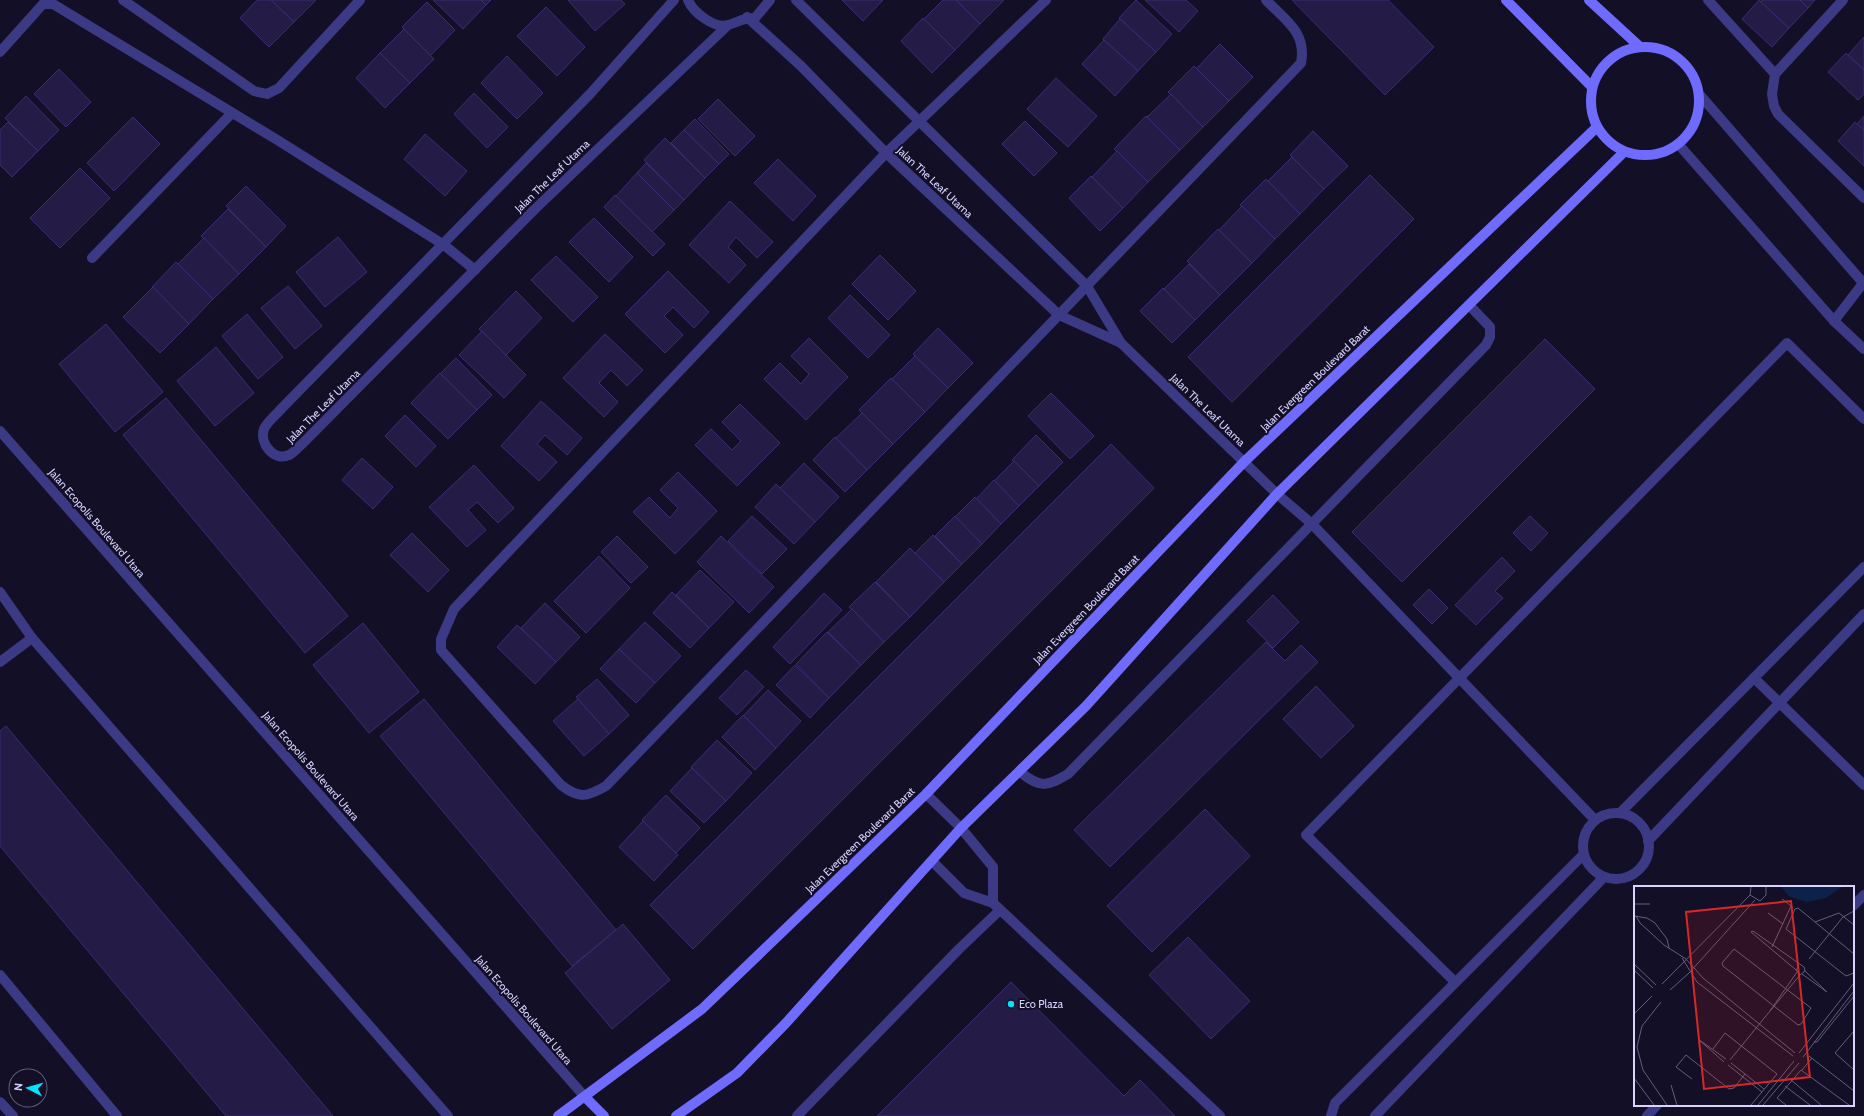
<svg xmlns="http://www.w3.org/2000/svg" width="1864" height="1116" viewBox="0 0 1864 1116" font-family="Cabin,sans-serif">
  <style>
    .building { fill: #241b47; stroke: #3b2d73 }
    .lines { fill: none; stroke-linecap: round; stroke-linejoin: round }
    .lane { stroke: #3d3a85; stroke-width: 10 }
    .street { stroke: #3d3a85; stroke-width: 10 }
    .secondary { stroke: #6f6bff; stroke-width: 10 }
    .poi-dot { fill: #00e5ff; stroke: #130f26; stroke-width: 1.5 }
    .labels { text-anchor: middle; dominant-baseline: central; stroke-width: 4; stroke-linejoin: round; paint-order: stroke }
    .street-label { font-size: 11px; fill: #d9d4ff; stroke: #130f26 }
    .poi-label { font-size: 11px; fill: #d9d4ff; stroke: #130f26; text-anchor: start }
    .inset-road { fill: none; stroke: #625e7d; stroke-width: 1 }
    .view { fill: #d62828; fill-opacity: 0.15; stroke: #d62828; stroke-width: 2 }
    .inset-edge { fill: none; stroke: #d9d4ff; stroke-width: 2 }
  </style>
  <rect width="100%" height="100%" fill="#130f26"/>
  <g class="building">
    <polygon points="257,0 271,0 294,22 269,47 240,18"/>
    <polygon points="271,0 316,0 294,22"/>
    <polygon points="433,0 481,0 486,5 463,29"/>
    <polygon points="481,0 491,0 486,5"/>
    <polygon points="568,0 621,0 625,4 595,31"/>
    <polygon points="842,0 883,0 863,21"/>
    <polygon points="943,0 956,0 980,24 955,50 924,19"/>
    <polygon points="956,0 1004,0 980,24"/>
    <polygon points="1136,0 1172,34 1156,52 1119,18"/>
    <polygon points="1145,0 1186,0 1198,11 1179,32"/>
    <polygon points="1292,0 1388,0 1434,47 1385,95"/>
    <polygon points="1759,0 1789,28 1772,47 1742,19"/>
    <polygon points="1762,0 1800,0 1808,8 1789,28 1761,2"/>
    <polygon points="1800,0 1815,0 1808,8"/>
    <polygon points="427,2 455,30 430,56 402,27"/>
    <polygon points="546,7 585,47 557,76 517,36"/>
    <polygon points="923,18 955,50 932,73 901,41"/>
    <polygon points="1120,19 1156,52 1138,71 1103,39"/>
    <polygon points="404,29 434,59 410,83 380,53"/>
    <polygon points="1864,37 1864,70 1848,55"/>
    <polygon points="1104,40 1138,71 1115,96 1082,64"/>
    <polygon points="1220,44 1253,77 1229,101 1196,69"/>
    <polygon points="380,53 410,83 385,108 356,78"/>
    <polygon points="1846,53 1864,70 1864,94 1858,100 1828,72"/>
    <polygon points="507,56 543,93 517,119 481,83"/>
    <polygon points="1194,66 1229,101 1203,127 1168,92"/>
    <polygon points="59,69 91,102 66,127 34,94"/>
    <polygon points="1056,78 1097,116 1068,147 1027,109"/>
    <polygon points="474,93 508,127 487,148 454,114"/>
    <polygon points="1171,94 1203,127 1180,150 1147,117"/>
    <polygon points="26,96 59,130 38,151 5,118"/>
    <polygon points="718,99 755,136 735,156 698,119"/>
    <polygon points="1146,116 1180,150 1148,182 1114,149"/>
    <polygon points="1864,116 1864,130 1857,124"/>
    <polygon points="133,117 160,144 114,191 87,163"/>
    <polygon points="695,119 729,154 719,164 684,130"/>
    <polygon points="1025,121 1057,153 1034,176 1002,144"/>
    <polygon points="8,122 38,151 12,177 0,165 0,130"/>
    <polygon points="1855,122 1864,130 1864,166 1838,141"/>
    <polygon points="684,130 719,164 705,178 671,143"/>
    <polygon points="1313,131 1348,166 1324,189 1290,155"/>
    <polygon points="425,134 467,171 445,196 404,159"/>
    <polygon points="665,138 705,178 684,200 644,160"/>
    <polygon points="1117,151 1148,182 1123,208 1092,177"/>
    <polygon points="1292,157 1324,189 1300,214 1268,181"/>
    <polygon points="778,159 816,196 793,221 754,183"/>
    <polygon points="646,163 684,200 674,210 637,173"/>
    <polygon points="80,168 110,198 60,248 30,218"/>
    <polygon points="637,173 674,210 652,232 616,196"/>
    <polygon points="1370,175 1414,219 1232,402 1188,357"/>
    <polygon points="1091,176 1123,208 1100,231 1069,198"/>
    <polygon points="1266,179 1300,214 1275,239 1240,205"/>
    <polygon points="246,186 286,226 266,247 226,206"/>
    <polygon points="615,195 665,244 653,256 604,207"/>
    <polygon points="730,201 773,242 757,258 736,237 728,247 746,265 729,283 689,245"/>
    <polygon points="1242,206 1275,239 1252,263 1219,230"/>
    <polygon points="228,209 266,247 239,274 201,236"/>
    <polygon points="594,218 633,257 609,282 569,242"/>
    <polygon points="1218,229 1252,263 1220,295 1187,261"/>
    <polygon points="338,237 367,272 325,307 296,272"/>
    <polygon points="204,238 239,274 213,299 178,264"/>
    <polygon points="880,255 916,291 888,320 852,284"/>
    <polygon points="556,256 598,297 573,322 531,280"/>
    <polygon points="176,262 213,299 189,324 152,287"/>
    <polygon points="1189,264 1220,295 1195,320 1164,289"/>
    <polygon points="668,271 709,312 694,328 673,307 664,316 683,335 665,353 625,314"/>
    <polygon points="288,286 322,326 295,349 261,308"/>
    <polygon points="153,287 189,324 160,353 123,317"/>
    <polygon points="1163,288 1195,320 1172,343 1140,311"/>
    <polygon points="516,291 542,318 506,355 479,329"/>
    <polygon points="850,295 890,335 868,358 828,318"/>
    <polygon points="247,314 283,357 258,379 222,336"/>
    <polygon points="106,324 163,392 115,432 59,364"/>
    <polygon points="938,328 973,363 948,388 913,354"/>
    <polygon points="482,331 526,375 504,398 459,355"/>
    <polygon points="605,334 643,370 627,386 611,370 599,383 618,402 604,417 563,378"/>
    <polygon points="809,338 848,377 806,420 764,379 780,363 801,384 809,374 791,356"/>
    <polygon points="1545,339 1595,389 1402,582 1352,532"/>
    <polygon points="216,347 254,393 215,426 177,381"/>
    <polygon points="915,356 948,388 925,412 892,379"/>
    <polygon points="456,358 492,395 477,410 440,374"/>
    <polygon points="440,373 477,410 448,439 411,403"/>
    <polygon points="891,378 925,412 893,444 859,410"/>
    <polygon points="1051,393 1094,436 1070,459 1028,416"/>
    <polygon points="166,398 348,616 305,653 123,435"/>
    <polygon points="541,401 582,438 567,455 545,435 537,444 557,462 539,481 501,446"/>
    <polygon points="740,404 780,443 737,486 695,445 711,429 732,450 741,441 722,422"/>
    <polygon points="862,413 893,444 867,470 836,438"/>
    <polygon points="405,415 436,446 416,467 385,436"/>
    <polygon points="1036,435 1063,462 1039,486 1012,460"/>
    <polygon points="835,437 867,470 845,492 813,460"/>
    <polygon points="1111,444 1154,488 693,949 650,905"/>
    <polygon points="362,458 393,487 373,509 342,480"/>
    <polygon points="1014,461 1039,486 1019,506 994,481"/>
    <polygon points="804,463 839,497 815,522 780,488"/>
    <polygon points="474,465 514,508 498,523 477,502 468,510 486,530 467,547 429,507"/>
    <polygon points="678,472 717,511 675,554 633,512 649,497 670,518 678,508 660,490"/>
    <polygon points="994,480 1019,506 1001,524 976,499"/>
    <polygon points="776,484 815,522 794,544 755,507"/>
    <polygon points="975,497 1001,524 982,544 955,517"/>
    <polygon points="752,516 787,549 762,574 728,541"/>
    <polygon points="955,516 982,544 962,564 935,536"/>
    <polygon points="1530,516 1548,533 1531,551 1513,533"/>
    <polygon points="412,533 449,570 428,592 390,555"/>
    <polygon points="933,535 962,564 944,582 915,553"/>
    <polygon points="617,536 648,567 631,583 601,552"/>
    <polygon points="721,536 774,587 749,613 697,562"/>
    <polygon points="910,548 944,582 910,617 876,582"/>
    <polygon points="599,556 630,588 586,633 554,601"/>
    <polygon points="1502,557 1515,571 1495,591 1503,598 1476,625 1455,605"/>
    <polygon points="700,570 734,602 709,628 676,595"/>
    <polygon points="875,582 910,617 884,642 849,607"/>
    <polygon points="1429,589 1448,608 1432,624 1413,605"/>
    <polygon points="672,592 709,628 690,648 653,613"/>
    <polygon points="824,593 842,610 790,664 773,647"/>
    <polygon points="1273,595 1299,622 1273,648 1247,621"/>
    <polygon points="545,603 580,637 556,662 521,628"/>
    <polygon points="852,609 884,642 861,665 828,632"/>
    <polygon points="645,622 681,656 655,683 619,649"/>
    <polygon points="363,623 419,692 369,733 313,665"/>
    <polygon points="517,625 556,662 535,684 497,647"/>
    <polygon points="827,632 861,665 829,698 796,664"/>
    <polygon points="1266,642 1285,661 1301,645 1318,662 1110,867 1074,830"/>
    <polygon points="619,649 655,683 636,703 600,669"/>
    <polygon points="795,665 829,698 810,718 776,685"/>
    <polygon points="746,670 764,687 737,715 719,698"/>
    <polygon points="597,679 629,715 609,734 576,697"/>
    <polygon points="1316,686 1354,726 1321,758 1283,719"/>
    <polygon points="768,690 801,721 776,748 743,716"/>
    <polygon points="424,699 616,930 572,966 380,736"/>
    <polygon points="578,699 609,734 584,756 553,721"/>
    <polygon points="743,715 776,748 755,770 722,737"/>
    <polygon points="6,726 333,1116 226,1116 0,846 0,731"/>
    <polygon points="717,740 752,773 726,801 691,767"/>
    <polygon points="692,768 726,801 704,823 670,791"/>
    <polygon points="666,795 700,828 676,853 642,820"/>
    <polygon points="1205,809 1250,856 1152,952 1107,906"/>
    <polygon points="643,821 678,855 654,881 619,847"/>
    <polygon points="623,924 670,980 612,1029 565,973"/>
    <polygon points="1188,937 1250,1001 1211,1039 1149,975"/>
    <polygon points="1011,982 1124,1096 1140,1080 1175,1116 877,1116"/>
  </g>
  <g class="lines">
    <g class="lane">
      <polyline points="0,662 32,638"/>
      <path d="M1020 772C1040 788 1046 787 1068 774L1486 345 1490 337V327L1470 306"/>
      <polyline points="926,794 961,828 993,867 993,903"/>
      <polyline points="932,861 964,893 993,903 1220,1116"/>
      <polyline points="0,975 117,1116"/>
      <polyline points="0,1102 13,1116"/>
      <polyline points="797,1116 959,949 1000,910"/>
    </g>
    <g class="street">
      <polyline points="123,0 254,91 267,94 279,88 360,0"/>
      <path d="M674 0 590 94 282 408C277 414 267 422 264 429 259 443 274 462 289 455 294 453 299 446 303 443L536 208 727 26"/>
      <path d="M688 0C693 12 714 29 728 25 739 22 744 17 755 18L770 0"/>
      <path d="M1046 0 886 153 454 609 441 639V650L561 785C579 799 587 797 606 786L1301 63C1307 32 1285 20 1266 0"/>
      <polyline points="1708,0 1775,74"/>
      <polyline points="1843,0 1775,74 1772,94 1774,106 1778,114 1864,198"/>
      <polyline points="747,17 801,66 886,153 1059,315 1121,343 1087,286 796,0"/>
      <polyline points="0,52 43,4 53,4 279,141 444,245 475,270"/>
      <polyline points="1700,95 1864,284"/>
      <polyline points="1679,145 1834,321 1864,349"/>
      <polyline points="92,258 232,113"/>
      <polyline points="1834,321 1864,282"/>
      <polyline points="1121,343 1277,494 1312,524 1595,820"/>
      <polyline points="0,431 585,1097"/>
      <polyline points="0,592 32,638 448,1116"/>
      <polyline points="1754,678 1864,785"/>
      <polyline points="1620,813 1864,567"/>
      <circle cx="1616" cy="846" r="33"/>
      <polyline points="1648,841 1864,614"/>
      <polyline points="1853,906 1864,895"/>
      <polyline points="1455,982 1306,835 1787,343 1864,419"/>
      <polyline points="1331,1116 1335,1103 1584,854"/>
      <polyline points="1375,1116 1604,877"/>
      <polyline points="1647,1116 1657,1105"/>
    </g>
    <g class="secondary">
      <polyline points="1506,0 1591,86"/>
      <polyline points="1589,0 1639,46"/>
      <circle cx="1645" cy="101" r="54"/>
      <polyline points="585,1097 604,1116"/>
      <polyline points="558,1116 702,1009 926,794 1244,462 1597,127"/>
      <polyline points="676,1116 737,1073 786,1023 961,828 1086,706 1277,494 1624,152"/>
    </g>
  </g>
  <circle class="poi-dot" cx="1011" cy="1004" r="4"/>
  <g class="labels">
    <g class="street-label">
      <text transform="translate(552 176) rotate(-44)">Jalan The Leaf Utama</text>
      <text transform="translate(935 182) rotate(43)">Jalan The Leaf Utama</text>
      <text transform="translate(1315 378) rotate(-44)">Jalan Evergreen Boulevard Barat</text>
      <text transform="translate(323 406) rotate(-45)">Jalan The Leaf Utama</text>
      <text transform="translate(1208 410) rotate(44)">Jalan The Leaf Utama</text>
      <text transform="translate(97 523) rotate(49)">Jalan Ecopolis Boulevard Utara</text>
      <text transform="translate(1086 609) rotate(-46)">Jalan Evergreen Boulevard Barat</text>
      <text transform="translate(311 766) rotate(49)">Jalan Ecopolis Boulevard Utara</text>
      <text transform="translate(860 840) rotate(-44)">Jalan Evergreen Boulevard Barat</text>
      <text transform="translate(524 1010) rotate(49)">Jalan Ecopolis Boulevard Utara</text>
    </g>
    <g class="poi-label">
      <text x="1019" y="1004">Eco Plaza</text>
    </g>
  </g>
  <g transform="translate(1634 886)">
    <rect width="220" height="220" fill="#130f26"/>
    <path d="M147 1H208L192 12 173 16 156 11Z" fill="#0c2248"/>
    <path class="inset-road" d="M117 1 116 9 126 15 132 9V1M0 18H16M134 27 149 38M0 30 13 32 21 37 33 53 35 62M2 30 6 37 30 59 52 73 69 92 161 167M181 36 205 27 220 39M138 61 157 20 148 13M100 63 177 122 167 138 164 139 89 80 88 77ZM220 68 164 22 161 23 152 43 212 90 220 87M48 72 63 96 159 170M175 73 209 31 220 25M0 78 22 99M0 84 19 102M162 84 117 46 119 45 170 81 171 85 166 89 162 84 165 80M163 86 136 125 166 89M168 88 193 106 171 85M28 98 116 9M36 104 55 87 121 14M27 116 8 140 3 161 9 184 33 219M0 128 18 110M220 145 201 167 220 184M180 156H183L220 110M79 163 91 147 143 188 117 219M165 167 220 97M175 170 220 205M169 171 220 105M96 174 136 125M90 176 64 153 92 173M97 177 130 203M94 179 128 206M168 184 178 172M0 192 20 219M58 193 42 181 52 169 95 203 100 202 111 188M157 194 187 219M37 199 43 219M151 200 176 219M124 219 160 175M129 219 165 177M152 219 143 212 167 184 215 219"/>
    <path class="view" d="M157 15 176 191 70 203 52 26Z"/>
    <rect width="220" height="220" class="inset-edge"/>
  </g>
  <g transform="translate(28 1088) rotate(276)"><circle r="19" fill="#130f26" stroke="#625e7d"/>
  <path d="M0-3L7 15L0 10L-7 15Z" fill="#00e5ff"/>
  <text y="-6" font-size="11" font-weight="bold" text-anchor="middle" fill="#d9d4ff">N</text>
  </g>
</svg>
